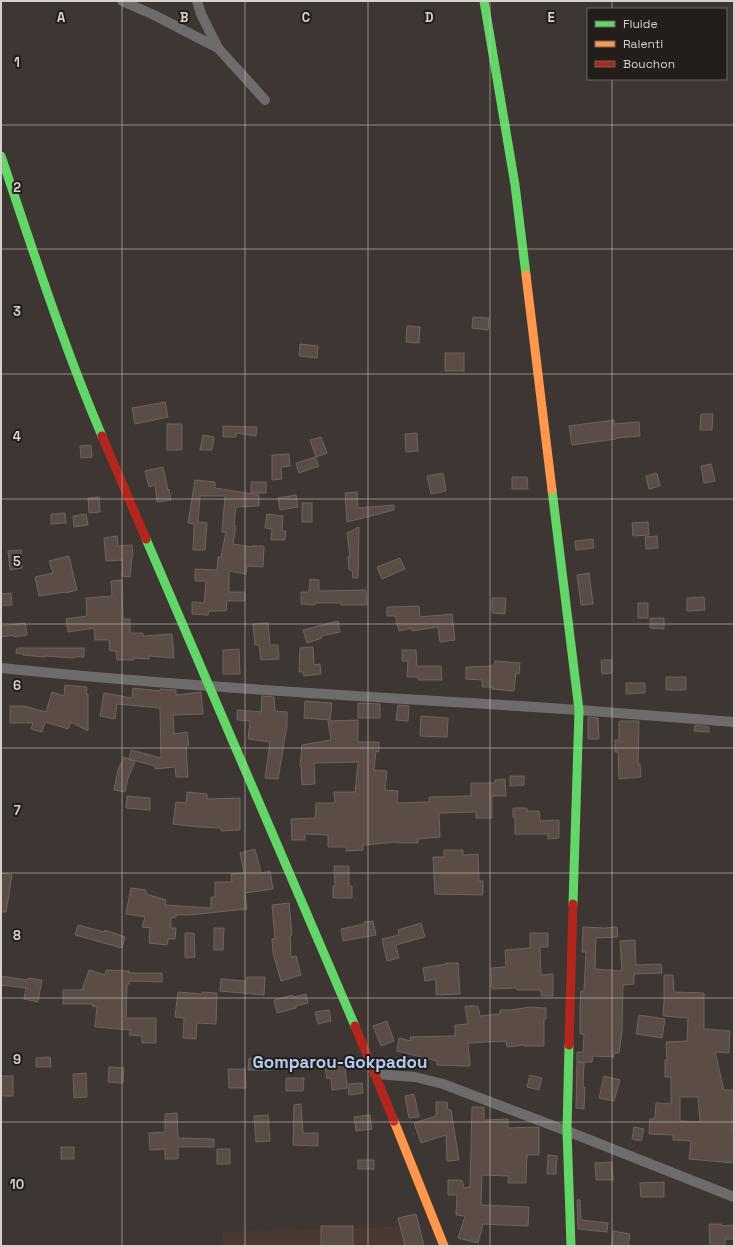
<svg xmlns="http://www.w3.org/2000/svg" width="735" height="1247" viewBox="0 0 735 1247" font-family="'Space Grotesk',sans-serif">
  <style>
    .built { fill: #4a3932 }
    .building { fill: #5b4d46; stroke: #6b6563; fill-rule: evenodd }
    .lines { fill: none; stroke-linecap: round; stroke-linejoin: round }
    .street { stroke: #6e6c6a; stroke-width: 10 }
    .fast { stroke: #63d668; stroke-width: 9 }
    .slow { stroke: #ff974d; stroke-width: 9 }
    .jam { stroke: #b3261e; stroke-width: 9 }
    .grid { fill: none; stroke: #d8d0cd; stroke-width: 1; stroke-opacity: 0.55 }
    .labels { text-anchor: middle; dominant-baseline: central; stroke-width: 4; stroke-linejoin: round; paint-order: stroke }
    .quarter-label { font-size: 17px; font-weight: bold; fill: #b1cff3; stroke: #231d1b }
    .grid-label { font-size: 13px; text-anchor: middle; font-weight: bold; fill: #d8d0cd; stroke: #231d1b; stroke-width: 4; stroke-linejoin: round; paint-order: stroke }
  </style>
  <rect width="100%" height="100%" fill="#3d3633"/>
  <polygon class="built" points="418,1226 426,1246 223,1246 222,1232"/>
  <g class="building">
    <polygon points="473,317 489,318 488,330 472,328"/>
    <polygon points="407,326 420,327 419,343 406,342"/>
    <polygon points="300,344 318,346 317,358 299,356"/>
    <rect x="445" y="353" width="19" height="18"/>
    <polygon points="165,402 168,417 135,424 132,408"/>
    <polygon points="701,414 713,414 712,430 700,430"/>
    <polygon points="614,420 614,424 639,422 640,436 616,438 616,439 572,445 569,426"/>
    <rect x="167" y="424" width="15" height="26"/>
    <polygon points="223,426 257,427 256,436 236,433 236,437 223,437"/>
    <polygon points="417,433 418,451 406,452 405,434"/>
    <polygon points="203,435 214,437 212,450 200,450"/>
    <polygon points="321,437 327,453 316,457 310,440"/>
    <polygon points="91,445 92,457 81,458 80,446"/>
    <polygon points="289,454 290,466 281,467 282,479 272,480 272,455"/>
    <polygon points="315,457 319,466 299,473 296,463"/>
    <polygon points="711,464 715,481 704,483 701,466"/>
    <polygon points="163,467 168,490 169,489 171,500 157,502 155,485 149,487 145,471"/>
    <polygon points="443,473 446,491 431,494 427,476"/>
    <polygon points="657,473 660,486 649,489 646,476"/>
    <polygon points="512,477 527,477 528,489 512,489"/>
    <polygon points="195,480 215,482 215,488 259,495 259,506 236,507 234,526 236,526 233,544 252,547 252,546 264,546 263,567 247,566 246,574 229,571 229,592 245,592 245,601 227,601 226,611 209,611 208,615 192,614 192,602 204,603 206,581 195,581 195,569 217,570 218,557 221,557 226,532 222,532 225,496 200,496 198,522 207,523 205,550 193,550 194,524 188,523"/>
    <rect x="251" y="482" width="15" height="11"/>
    <polygon points="357,492 358,508 394,505 394,510 347,522 345,493"/>
    <polygon points="296,495 298,507 280,510 278,498"/>
    <polygon points="99,497 100,512 89,513 88,498"/>
    <rect x="302" y="503" width="10" height="19"/>
    <polygon points="65,513 66,523 51,524 51,514"/>
    <polygon points="86,514 88,525 74,527 73,516"/>
    <polygon points="267,514 283,516 282,531 286,531 285,540 271,540 272,529 265,528"/>
    <polygon points="648,522 649,535 633,536 632,523"/>
    <polygon points="359,527 358,578 353,578 352,570 349,570 348,557 350,557 347,533"/>
    <polygon points="117,536 118,546 132,545 133,556 132,556 130,577 122,576 123,560 106,561 104,538"/>
    <polygon points="657,536 658,548 646,549 645,537"/>
    <polygon points="593,539 594,548 576,550 575,541"/>
    <polygon points="21,550 22,568 10,570 8,551"/>
    <polygon points="69,556 77,590 66,593 65,592 39,596 35,577 53,573 49,561"/>
    <polygon points="400,558 405,569 382,579 377,567"/>
    <polygon points="589,573 593,604 581,605 577,575"/>
    <polygon points="310,579 319,580 319,591 366,590 367,605 341,605 341,603 315,603 315,605 301,604 301,592 309,592"/>
    <polygon points="122,580 123,619 130,619 130,633 143,633 143,636 172,634 174,658 149,656 149,659 134,658 134,660 117,660 116,651 110,651 109,640 95,640 94,628 68,632 66,619 87,616 86,598 112,596 111,581"/>
    <polygon points="11,593 12,605 1,606 1,594"/>
    <polygon points="704,597 705,610 687,611 687,598"/>
    <polygon points="492,598 506,598 505,614 492,613"/>
    <rect x="638" y="603" width="10" height="15"/>
    <polygon points="419,606 420,617 452,614 455,640 440,642 438,627 412,631 412,628 399,631 395,616 387,616 387,607"/>
    <polygon points="650,618 664,618 664,629 650,628"/>
    <polygon points="338,621 340,632 321,636 322,638 307,643 303,630"/>
    <polygon points="25,623 27,635 14,637 14,635 1,637 1,626"/>
    <polygon points="268,623 270,645 278,645 279,659 261,660 259,645 255,645 253,624"/>
    <polygon points="313,647 314,665 320,664 321,674 304,676 303,672 299,672 300,648"/>
    <polygon points="17,648 84,648 84,657 75,657 74,658 45,656 44,657 23,655 23,654 16,653"/>
    <polygon points="239,649 240,674 223,674 223,650"/>
    <polygon points="402,650 416,650 417,666 441,666 442,680 418,680 418,677 407,677 408,661 402,661"/>
    <polygon points="601,660 612,660 612,673 602,674"/>
    <polygon points="495,661 520,663 519,674 516,673 514,691 492,689 492,687 482,687 482,680 466,679 466,667 494,666"/>
    <rect x="666" y="677" width="20" height="13"/>
    <polygon points="626,683 645,683 645,693 626,694"/>
    <polygon points="65,685 87,687 86,694 88,694 88,731 71,722 68,729 45,722 42,732 31,729 33,723 10,723 10,706 24,706 46,712 52,692 64,696"/>
    <polygon points="133,688 160,691 160,689 176,690 176,695 201,692 203,714 173,715 174,734 187,732 189,745 186,746 188,777 176,777 175,767 155,769 155,766 129,759 131,750 161,758 160,708 117,704 115,719 100,716 104,693 132,698"/>
    <polygon points="262,696 274,697 275,711 287,712 287,726 278,779 265,778 270,742 248,739 250,721 237,720 237,710 261,712"/>
    <polygon points="305,701 332,703 330,720 304,718"/>
    <polygon points="358,703 380,704 380,718 358,718"/>
    <polygon points="398,705 409,706 408,721 396,720"/>
    <polygon points="421,716 448,718 447,737 420,736"/>
    <polygon points="588,717 598,718 599,739 588,739"/>
    <polygon points="358,720 358,742 379,742 379,752 376,751 374,770 387,771 385,790 398,791 397,803 429,802 429,797 471,796 471,783 495,783 495,780 505,779 506,796 492,796 492,818 476,818 476,812 439,813 440,837 418,839 418,843 398,843 398,842 363,845 363,850 346,851 346,847 328,847 328,835 305,834 305,840 292,840 291,819 315,818 316,803 335,803 334,792 355,792 358,762 314,763 315,784 302,785 301,766 300,766 302,745 331,740 328,721"/>
    <polygon points="619,721 639,721 638,764 640,764 641,777 619,779 618,752 615,752 615,740 619,740"/>
    <polygon points="695,725 709,727 709,732 694,731"/>
    <polygon points="124,757 135,762 128,778 125,792 114,790 118,770"/>
    <polygon points="510,776 524,776 524,785 510,786"/>
    <polygon points="187,792 207,794 207,799 240,798 240,830 221,831 221,828 199,827 173,824 176,802 186,803"/>
    <polygon points="127,796 150,798 150,810 126,808"/>
    <polygon points="513,808 527,808 527,811 539,811 540,821 559,820 559,838 548,839 548,834 515,834 515,817 513,817"/>
    <polygon points="255,849 261,873 270,871 273,889 245,893 247,909 189,915 176,915 176,917 171,918 171,928 176,928 175,939 168,939 167,945 149,943 150,928 142,927 145,917 126,914 131,888 146,890 146,894 166,900 165,905 211,908 211,897 215,897 215,882 232,882 231,874 244,873 240,853"/>
    <polygon points="444,850 463,850 463,855 478,854 479,881 483,881 483,895 435,894 433,857 444,857"/>
    <polygon points="334,866 349,866 349,886 352,886 352,898 333,898 333,886 335,886"/>
    <polygon points="1,873 12,875 6,912 1,912"/>
    <polygon points="289,903 292,935 290,936 291,957 296,956 301,975 281,981 273,953 272,939 275,939 272,905"/>
    <polygon points="373,921 376,935 343,941 341,929 364,924 364,922"/>
    <polygon points="421,923 425,937 396,945 399,958 387,961 382,939 399,935 398,930"/>
    <polygon points="78,925 104,932 105,930 125,937 122,948 75,935"/>
    <polygon points="583,927 604,928 617,927 618,937 596,938 595,969 622,971 620,941 635,940 636,965 661,964 662,973 634,974 634,984 623,985 622,1032 619,1053 614,1053 614,1057 593,1056 592,1062 577,1062 577,1052 583,1052 584,1034 580,1034 580,1008 581,991 584,991 586,952 582,952"/>
    <polygon points="214,928 224,928 223,950 214,950"/>
    <polygon points="185,933 194,933 195,957 185,958"/>
    <polygon points="530,933 548,933 548,947 540,947 541,975 553,974 553,996 541,996 541,990 517,990 516,988 492,989 491,968 506,967 505,950 530,948"/>
    <polygon points="446,963 458,963 460,994 436,995 436,979 425,981 423,968 446,964"/>
    <polygon points="89,970 105,975 106,970 129,971 129,973 162,973 162,982 129,981 129,984 127,984 126,1018 156,1018 156,1043 142,1043 142,1036 129,1035 130,1030 95,1027 97,1007 92,1006 92,1004 63,1004 63,990 82,990"/>
    <path d="M664 975H673L674 992 704 993V1029L730 1031 729 1053 715 1052 724 1090H734V1104H732V1131H734V1163L689 1159 691 1141 673 1140V1135L649 1134 650 1119H655L656 1103 671 1104V1077H665V1060H667L666 1042 687 1041 688 1018 663 1016 664 1001ZM680 1097H698L700 1122 680 1121Z"/>
    <polygon points="1,976 27,980 28,978 42,980 38,1002 24,999 26,988 1,985"/>
    <polygon points="247,977 265,977 264,995 220,991 221,979 246,981"/>
    <polygon points="178,992 202,994 202,992 217,993 216,1024 197,1023 196,1039 183,1038 184,1018 175,1017"/>
    <polygon points="306,994 308,1003 296,1006 296,1008 277,1013 274,1000 293,995 293,997"/>
    <polygon points="465,1006 478,1006 480,1016 500,1014 500,1010 511,1010 530,1007 546,1008 546,1019 544,1019 544,1046 524,1046 524,1045 507,1047 506,1041 468,1043 470,1066 464,1066 437,1065 437,1061 397,1051 399,1038 411,1041 410,1037 455,1036 455,1025 468,1024"/>
    <polygon points="329,1010 331,1021 318,1024 315,1012"/>
    <polygon points="639,1015 665,1019 662,1038 636,1034"/>
    <polygon points="387,1021 394,1041 381,1046 373,1026"/>
    <polygon points="50,1057 51,1067 36,1067 36,1058"/>
    <polygon points="249,1058 270,1059 270,1070 248,1070"/>
    <polygon points="577,1062 584,1063 583,1087 585,1087 584,1109 576,1108"/>
    <polygon points="345,1065 347,1088 332,1090 331,1078 327,1079 325,1067"/>
    <polygon points="109,1067 124,1068 123,1083 108,1082"/>
    <polygon points="228,1069 245,1069 246,1088 229,1088"/>
    <polygon points="86,1073 87,1097 74,1098 73,1074"/>
    <polygon points="530,1075 542,1078 539,1090 527,1087"/>
    <rect x="1" y="1076" width="12" height="20"/>
    <polygon points="604,1076 620,1080 614,1101 599,1098"/>
    <polygon points="286,1078 304,1078 303,1091 286,1091"/>
    <polygon points="362,1083 363,1093 349,1095 348,1084"/>
    <polygon points="414,1094 419,1117 409,1118 405,1096"/>
    <polygon points="436,1102 447,1102 448,1110 451,1110 459,1160 447,1161 446,1135 421,1143 414,1123 436,1116"/>
    <polygon points="301,1104 303,1133 318,1133 318,1146 293,1145 294,1105"/>
    <polygon points="472,1107 484,1107 484,1120 508,1119 508,1128 539,1127 539,1155 527,1155 526,1183 508,1183 509,1176 482,1175 481,1205 529,1207 528,1226 483,1224 478,1243 458,1238 465,1216 456,1215 457,1195 448,1195 448,1180 462,1180 464,1188 470,1187"/>
    <polygon points="177,1113 178,1138 214,1139 214,1147 178,1147 178,1159 165,1159 165,1149 150,1150 149,1133 165,1132 165,1114"/>
    <polygon points="268,1115 270,1141 256,1142 254,1116"/>
    <polygon points="370,1115 372,1129 356,1131 354,1117"/>
    <polygon points="634,1127 644,1129 641,1141 632,1139"/>
    <rect x="61" y="1147" width="13" height="12"/>
    <rect x="217" y="1149" width="13" height="15"/>
    <polygon points="548,1155 557,1156 556,1174 547,1174"/>
    <rect x="358" y="1160" width="16" height="9"/>
    <polygon points="612,1162 613,1180 596,1180 595,1163"/>
    <polygon points="664,1182 664,1197 641,1197 640,1183"/>
    <polygon points="577,1200 580,1200 581,1220 608,1223 607,1232 578,1229"/>
    <polygon points="416,1214 424,1246 405,1246 398,1218"/>
    <polygon points="709,1224 721,1224 722,1226 734,1225 734,1239 725,1239 725,1246 710,1246"/>
    <rect x="321" y="1226" width="32" height="20"/>
    <polygon points="613,1231 630,1234 628,1246 612,1246"/>
  </g>
  <g class="lines">
    <g class="street">
      <polyline points="122,1 154,15 218,48"/>
      <polyline points="197,1 201,14 218,48 265,100"/>
      <path d="M1 668C193 688 386 697 579 710 631 714 682 718 734 722"/>
      <polyline points="375,1074 415,1077 443,1084 567,1131 734,1197"/>
    </g>
    <g class="fast">
      <polyline points="484,1 515,185 526,275"/>
      <path d="M1 156C33 250 63 345 102 436"/>
      <polyline points="552,490 579,710 573,904"/>
      <polyline points="146,539 355,1026"/>
      <polyline points="569,1045 567,1131 571,1246"/>
    </g>
    <g class="slow">
      <polyline points="526,275 552,490"/>
      <polyline points="394,1121 444,1246"/>
    </g>
    <g class="jam">
      <polyline points="102,436 146,539"/>
      <polyline points="355,1026 394,1121"/>
      <polyline points="569,1045 573,904"/>
    </g>
  </g>
  <path class="grid" d="M122 1V1246M245 1V1246M368 1V1246M490 1V1246M612 1V9M612 79V1246M1 125H734M1 249H734M1 374H734M1 499H734M1 624H734M1 748H734M1 873H734M1 998H734M1 1122H734"/>
  <g class="labels">
    <g class="quarter-label">
      <text x="340" y="1062">Gomparou-Gokpadou</text>
    </g>
  </g>
  <g class="grid-label">
    <text x="61" y="22">A</text>
    <text x="184" y="22">B</text>
    <text x="306" y="22">C</text>
    <text x="429" y="22">D</text>
    <text x="551" y="22">E</text>
    <text x="17" y="67">1</text>
    <text x="17" y="192">2</text>
    <text x="17" y="316">3</text>
    <text x="17" y="441">4</text>
    <text x="17" y="566">5</text>
    <text x="17" y="690">6</text>
    <text x="17" y="815">7</text>
    <text x="17" y="940">8</text>
    <text x="17" y="1064">9</text>
    <text x="17" y="1189">10</text>
  </g>
  <rect width="735" height="1247" fill="none" stroke="#d8d0cd" stroke-width="4"/>
  <rect x="587" y="8" width="140" height="72" fill="#231d1b" stroke="#6b6562"/>
  <rect x="595" y="21" width="20" height="6" fill="#63d668" stroke="#6b6562"/>
  <text x="623" y="28" font-size="12" fill="#d8d0cd">Fluide</text>
  <rect x="595" y="41" width="20" height="6" fill="#ff974d" stroke="#6b6562"/>
  <text x="623" y="48" font-size="12" fill="#d8d0cd">Ralenti</text>
  <rect x="595" y="61" width="20" height="6" fill="#b3261e" stroke="#6b6562"/>
  <text x="623" y="68" font-size="12" fill="#d8d0cd">Bouchon</text>
</svg>
